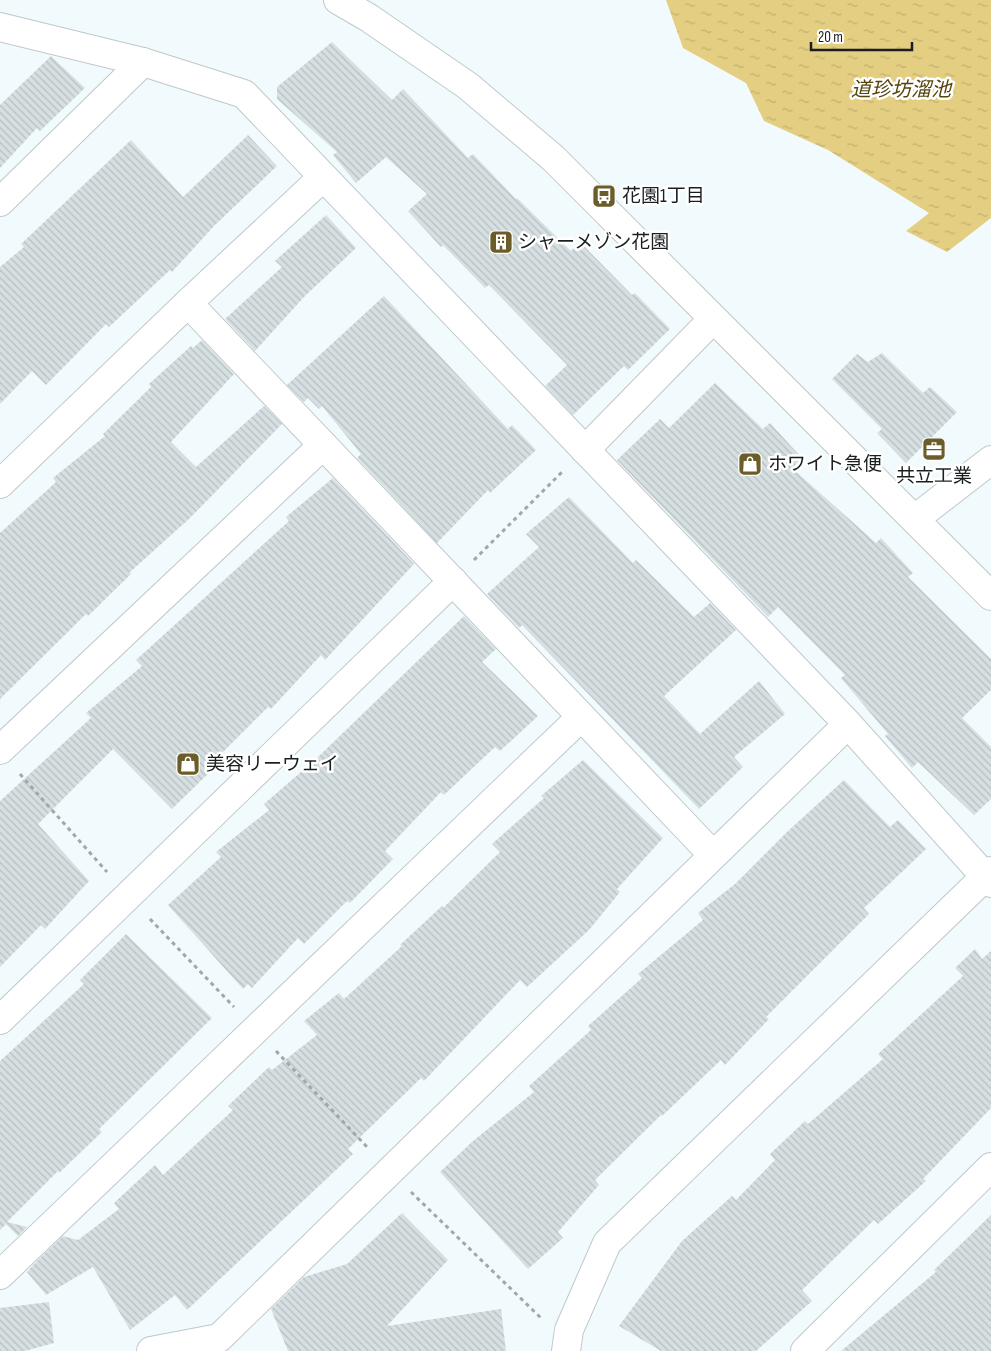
<svg xmlns="http://www.w3.org/2000/svg" width="991" height="1351" viewBox="0 0 991 1351" font-family="'Sofia Sans Condensed','Noto Sans JP',sans-serif">
  <style>
    .water { fill: url(#water-ripples) }
    .building { fill: url(#building-back-hatch) }
    .lines { fill: none; stroke-linecap: round; stroke-linejoin: round }
    .street-casing { stroke: #c0c8ca; stroke-width: 30 }
    .secondary-casing { stroke: #c0c8ca; stroke-width: 30 }
    .path { stroke: #a1a8a9; stroke-width: 3; stroke-dasharray: 4 4; stroke-linecap: butt }
    .street { stroke: #fff; stroke-width: 28 }
    .secondary { stroke: #fff; stroke-width: 28 }
    .labels { text-anchor: middle; dominant-baseline: central; stroke-width: 5; stroke-linejoin: round; paint-order: stroke }
    .poi-label { font-size: 19px; fill: #1b1e1f; stroke: #fff; text-anchor: start }
    .water-label { font-size: 20px; font-style: italic; fill: #554508; stroke: #fff }
  </style>
  <defs>
    <pattern id="water-ripples" width="26" height="14" patternUnits="userSpaceOnUse" patternTransform="scale(1.25)"><rect width="26" height="14" fill="#e4ce82"/><path d="M2 4q2-2 4 0t4 0M15 11q2-2 4 0t4 0" fill="none" stroke="#c3b070"/></pattern>
    <pattern id="building-back-hatch" width="6" height="6" patternUnits="userSpaceOnUse" patternTransform="scale(1.25)"><rect width="6" height="6" fill="#d6dfe1"/><path d="M-1 5l2 2M0 0l6 6M5-1l2 2" fill="none" stroke="#b7bfc1"/></pattern>
  </defs>
  <rect width="100%" height="100%" fill="#f1fafc"/>
  <polygon class="water" points="666,0 991,0 991,218 947,252 906,231 929,213 828,150 764,121 746,83 683,48"/>
  <g class="building">
    <polygon points="332,42 392,100 403,89 468,158 473,154 516,199 517,198 571,251 580,242 632,295 635,293 670,329 628,370 624,366 573,415 545,386 567,365 489,285 485,288 443,245 441,247 408,211 427,194 386,157 356,183 333,155 337,152 277,99 277,87"/>
    <polygon points="51,56 85,88 40,131 37,128 0,168 0,105"/>
    <polygon points="248,135 277,166 214,226 172,272 170,270 109,327 106,324 46,385 32,371 0,404 0,267 24,247 21,244 131,140 183,197"/>
    <polygon points="326,215 356,248 304,297 255,351 225,319 282,267 275,261"/>
    <polygon points="384,296 508,429 512,425 536,450 490,493 488,490 437,543 357,458 361,454 322,406 319,409 308,398 304,402 287,385"/>
    <polygon points="202,340 234,374 171,442 196,467 264,406 282,424 190,518 129,573 131,574 88,616 86,614 0,699 0,533 56,482 53,478 105,436 103,434 151,387 149,384 191,346 193,348"/>
    <polygon points="882,353 923,393 930,387 957,412 906,463 877,433 882,429 832,379 857,354 868,362"/>
    <polygon points="715,383 763,429 770,423 802,458 792,468 876,543 881,538 913,573 908,577 991,659 991,690 962,718 991,747 991,799 974,815 918,762 912,768 885,736 888,734 841,678 845,675 778,607 768,617 617,460 660,419 669,428"/>
    <polygon points="333,478 414,564 325,660 321,655 271,709 268,707 211,764 214,768 172,809 113,749 38,824 89,881 45,929 41,925 0,967 0,801 91,718 86,713 142,666 136,660 289,521 286,517"/>
    <polygon points="569,497 633,563 636,560 694,617 710,603 736,630 664,696 700,734 759,681 785,714 734,757 743,767 699,809 522,625 519,628 487,594 539,547 526,534"/>
    <polygon points="464,616 496,649 482,662 538,716 500,751 495,747 444,795 441,792 385,851 393,859 350,903 347,901 304,944 298,938 252,988 248,984 243,989 168,905 221,857 216,852 269,810 264,804 317,758"/>
    <polygon points="583,760 663,838 617,889 620,892 589,930 527,987 520,980 424,1081 421,1078 348,1149 353,1154 187,1310 175,1295 130,1330 93,1267 46,1295 27,1272 39,1259 63,1236 78,1240 119,1209 114,1203 155,1165 163,1175 233,1110 228,1106 269,1067 272,1070 317,1035 304,1021 339,993 344,999 402,946 400,945 442,906 443,908 500,852 492,844 544,798 541,796"/>
    <polygon points="844,780 890,827 898,820 926,849 864,908 869,914 766,1017 769,1019 725,1065 721,1060 662,1116 661,1115 595,1180 599,1185 558,1232 563,1238 528,1269 440,1172 473,1141 534,1092 529,1086 591,1030 588,1026 642,978 638,974 703,920 698,913 735,884 787,832"/>
    <polygon points="126,934 212,1018 99,1129 102,1132 59,1173 58,1171 7,1222 27,1227 18,1236 6,1224 0,1230 0,1061 84,984 80,980"/>
    <polygon points="975,949 982,959 991,951 991,1108 923,1179 926,1181 878,1224 874,1220 802,1290 812,1301 756,1351 661,1351 619,1326 682,1241 732,1196 736,1200 775,1160 770,1154 805,1121 808,1124 883,1059 878,1054 963,976 955,968"/>
    <polygon points="402,1213 448,1260 387,1326 501,1309 506,1351 288,1351 271,1309 304,1277 347,1264"/>
    <polygon points="991,1215 991,1351 841,1351 936,1272 934,1270"/>
    <polygon points="49,1302 54,1343 25,1351 0,1351 0,1308"/>
  </g>
  <g class="lines">
    <g class="street-casing">
      <g id="street">
        <polyline points="0,27 143,62 244,94 848,724 991,883"/>
        <polyline points="0,202 143,62"/>
        <polyline points="188,303 713,855"/>
        <polyline points="585,450 713,319"/>
        <polyline points="0,484 188,303 323,177"/>
        <polyline points="916,518 991,460"/>
        <polyline points="0,750 323,445"/>
        <polyline points="0,1020 453,581"/>
        <polyline points="0,1275 581,717"/>
        <polyline points="151,1351 219,1338 848,724"/>
        <polyline points="805,1351 991,1167"/>
      </g>
    </g>
    <g class="secondary-casing">
      <g id="secondary">
        <polyline points="338,0 369,18 468,86 553,158 991,596"/>
        <polyline points="566,1351 569,1330 607,1243 991,871"/>
      </g>
    </g>
    <g class="path">
      <polyline points="474,560 563,471"/>
      <polyline points="20,774 107,872"/>
      <polyline points="150,919 234,1007"/>
      <polyline points="276,1051 368,1148"/>
      <polyline points="411,1192 541,1318"/>
    </g>
    <use href="#street" class="street"/>
    <use href="#secondary" class="secondary"/>
  </g>
  <defs>
    <g id="bus-square" transform="scale(1.25)"><rect x="-9" y="-9" width="18" height="18" rx="4" fill="#6b5d2a" stroke="#fff"/><path d="M-5-6H5V4H4V6H2V4H-2V6H-4V4H-5ZM-3.5-4V0h7V-4ZM-3.5 1.2v1.5H-2V1.2ZM2 1.2v1.5H3.5V1.2Z" fill="#fff"/></g>
    <g id="building-square" transform="scale(1.25)"><rect x="-9" y="-9" width="18" height="18" rx="4" fill="#6b5d2a" stroke="#fff"/><path d="M-4-6H4V6H1V3H-1V6H-4ZM-2.5-4.3h1.7v1.8h-1.7ZM.8-4.3h1.7v1.8H.8ZM-2.5-1h1.7V.8h-1.7ZM.8-1h1.7V.8H.8Z" fill="#fff"/></g>
    <g id="office-square" transform="scale(1.25)"><rect x="-9" y="-9" width="18" height="18" rx="4" fill="#6b5d2a" stroke="#fff"/><path d="M-6-3h4V-5.5h4V-3h4V5H-6ZM-1-4.5V-3h2v-1.5ZM-6 0V1H6V0Z" fill="#fff"/></g>
    <g id="shop-square" transform="scale(1.25)"><rect x="-9" y="-9" width="18" height="18" rx="4" fill="#6b5d2a" stroke="#fff"/><path d="M-5-2.5h2.3a2.7 3.5 0 0 1 5.4 0H5L5.5 6h-11ZM-1.5-2.5h3a1.5 2.3 0 0 0-3 0Z" fill="#fff"/></g>
  </defs>
  <g fill-rule="evenodd">
    <use href="#bus-square" x="604" y="196"/>
    <use href="#building-square" x="501" y="242"/>
    <use href="#office-square" x="934" y="449"/>
    <use href="#shop-square" x="750" y="464"/>
    <use href="#shop-square" x="188" y="764"/>
  </g>
  <g class="labels">
    <g class="poi-label">
      <text x="622" y="196">花園1丁目</text>
      <text x="518" y="242">シャーメゾン花園</text>
      <text x="768" y="464">ホワイト急便</text>
      <text x="934" y="476" text-anchor="middle">共立工業</text>
      <text x="206" y="764">美容リーウェイ</text>
    </g>
    <g class="water-label">
      <text x="901" y="90">道珍坊溜池</text>
    </g>
  </g>
  <path d="M811 42v8h101v-8" fill="none" stroke="#1b1e1f" stroke-width="2.5"/>
  <text x="818" y="42" font-size="15" fill="#1b1e1f" stroke="#ffffff" stroke-width="4" paint-order="stroke">20 m</text>
</svg>
